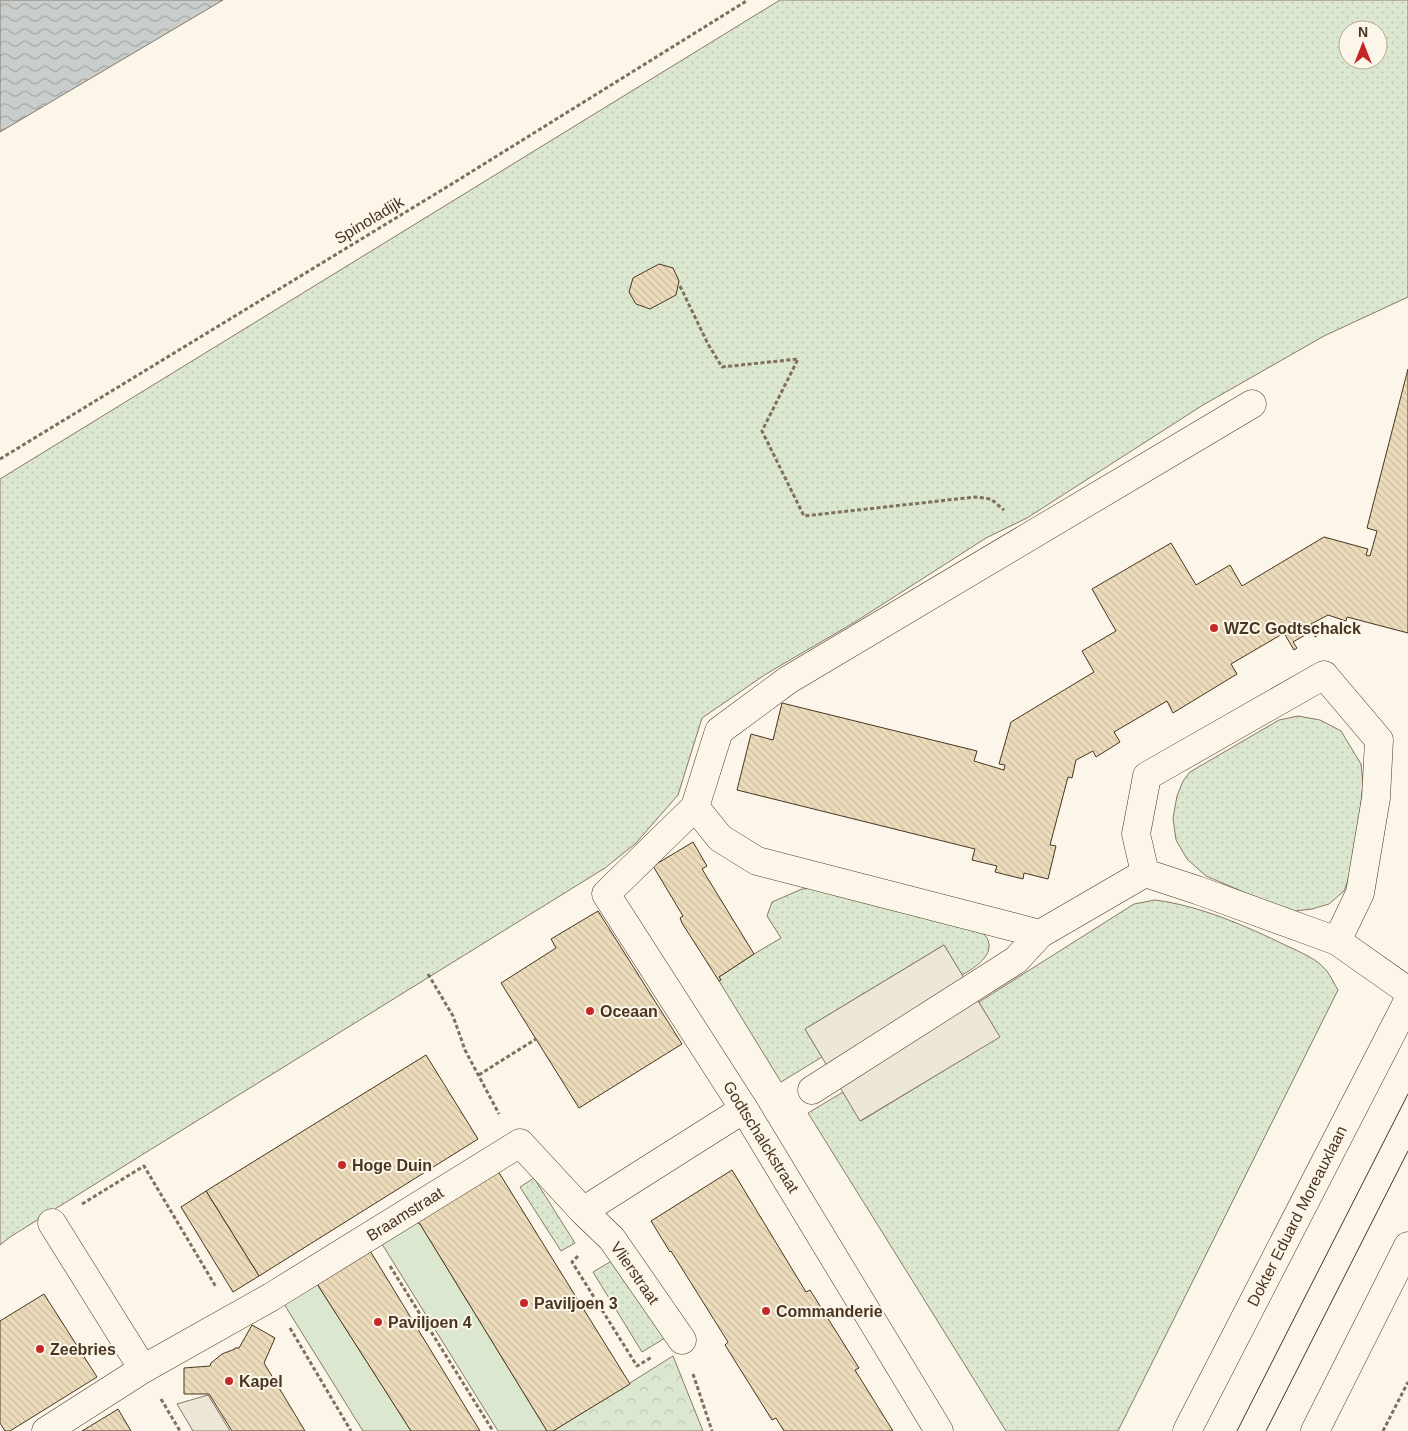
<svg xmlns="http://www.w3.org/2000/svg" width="1408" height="1431" viewBox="0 0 1408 1431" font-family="Arial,sans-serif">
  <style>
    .grass { fill: url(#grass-dots); stroke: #887966; fill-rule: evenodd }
    .park { fill: url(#park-crowns); stroke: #887966 }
    .garden { fill: #dce7d0; stroke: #887966 }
    .parking { fill: #ede7d9; stroke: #887966 }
    .water { fill: url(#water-waves); stroke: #887966 }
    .building { fill: url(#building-back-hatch); stroke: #4a3520 }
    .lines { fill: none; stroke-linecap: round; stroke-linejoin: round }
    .minor-casing { stroke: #4a3520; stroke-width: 29 }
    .major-casing { stroke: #4a3520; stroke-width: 29 }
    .path { stroke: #7f6f5c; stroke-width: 3; stroke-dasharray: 4 2.5; stroke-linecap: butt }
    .minor { stroke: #fbf6e9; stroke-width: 28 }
    .major { stroke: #fbf6e9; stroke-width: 28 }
    .tram { stroke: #4a3520; stroke-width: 1 }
    .poi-dot { fill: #c62828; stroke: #fbf6e9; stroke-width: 2 }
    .labels { text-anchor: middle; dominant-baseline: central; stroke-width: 4; stroke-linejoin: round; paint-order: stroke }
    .street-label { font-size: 16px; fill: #4a3520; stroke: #fbf6e9 }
    .poi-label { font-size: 16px; font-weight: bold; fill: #4a3520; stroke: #fbf6e9; text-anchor: start }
  </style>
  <defs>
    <pattern id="grass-dots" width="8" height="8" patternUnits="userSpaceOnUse" patternTransform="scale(1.25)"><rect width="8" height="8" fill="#dce7d0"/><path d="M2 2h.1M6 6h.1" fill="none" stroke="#bec7b2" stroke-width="1.8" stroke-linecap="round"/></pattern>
    <pattern id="park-crowns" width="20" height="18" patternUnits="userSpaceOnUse" patternTransform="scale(1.25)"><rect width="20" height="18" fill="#dce7d0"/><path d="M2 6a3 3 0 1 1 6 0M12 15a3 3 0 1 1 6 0" fill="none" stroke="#bec7b2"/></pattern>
    <pattern id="water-waves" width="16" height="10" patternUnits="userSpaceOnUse" patternTransform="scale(1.25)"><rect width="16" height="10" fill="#c9cecd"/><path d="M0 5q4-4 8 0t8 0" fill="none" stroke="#a5a8a6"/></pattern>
    <pattern id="building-back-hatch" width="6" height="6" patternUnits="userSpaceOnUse" patternTransform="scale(1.25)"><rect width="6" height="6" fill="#ecdcbc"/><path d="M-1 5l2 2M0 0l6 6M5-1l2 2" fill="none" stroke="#ccbda1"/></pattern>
  </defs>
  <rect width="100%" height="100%" fill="#fbf6e9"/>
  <g class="grass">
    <path d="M780 0H1408V297L1324 336 1203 405 1027 518 986 538 855 622 766 674 702 718 678 795 636 843 605 868 145 1153 10 1237 0 1245V479ZM1348 30H1378V60H1348Z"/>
    <polygon points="1298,716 1320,720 1341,731 1361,764 1363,783 1359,824 1351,872 1344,891 1329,904 1312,909 1295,911 1272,904 1206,876 1187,859 1176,840 1173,818 1177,796 1183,781 1190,772 1279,720"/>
    <path d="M819 888 978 929C980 931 985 935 987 938 996 955 974 968 962 975L944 945 805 1029 822 1057 781 1082 719 981 721 979 719 977 754 954 781 938 767 916 772 902 802 889Z"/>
    <path d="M1155 900C1201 906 1246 926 1287 946 1300 952 1317 959 1326 970 1331 976 1334 984 1338 990L1118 1431H1006L808 1113 843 1092 861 1121 999 1037 979 1002 1134 904Z"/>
    <polygon points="534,1178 575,1243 561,1251 520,1187"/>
    <polygon points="615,1259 665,1338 642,1352 593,1272"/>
  </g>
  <polygon class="park" points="673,1356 703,1431 553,1431"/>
  <g class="garden">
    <polygon points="417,1222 420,1224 547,1431 498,1431 382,1244"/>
    <polygon points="317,1283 319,1287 411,1431 363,1431 284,1304"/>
  </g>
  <g class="parking">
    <polygon points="944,945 1000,1037 860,1121 805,1029"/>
    <polygon points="208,1395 230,1431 193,1431 177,1404"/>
  </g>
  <polygon class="water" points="0,0 223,0 0,132"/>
  <g class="building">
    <polygon points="659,264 673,268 679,281 676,295 650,309 636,304 629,292 633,278"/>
    <polygon points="1408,369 1408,633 1347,617 1346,621 1328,615 1311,624 1318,635 1315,637 1312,631 1293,642 1297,648 1294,650 1284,633 1231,664 1237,674 1173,713 1167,701 1114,732 1120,742 1096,757 1093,751 1076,760 1072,778 1068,777 1050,845 1056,846 1048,879 1024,873 1023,879 995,872 997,866 972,860 975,849 737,790 751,734 773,740 782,703 977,751 974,761 1004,770 1005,765 999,764 1011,722 1094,672 1082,651 1116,631 1092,589 1171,543 1196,585 1230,565 1242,586 1324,537 1368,549 1366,555 1370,556 1377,531 1367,528"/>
    <polygon points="693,842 707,866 702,869 754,954 719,977 721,980 719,981 682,923 680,918 683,916 653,866"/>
    <polygon points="598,911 682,1044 579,1108 501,983 556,948 551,939"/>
    <polygon points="426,1055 478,1139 259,1276 206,1191"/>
    <polygon points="732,1170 806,1292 810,1290 859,1368 855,1370 893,1431 784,1431 776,1418 772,1420 725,1345 728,1342 671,1251 670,1252 651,1221"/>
    <polygon points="498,1171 630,1384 553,1431 547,1431 420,1224 417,1222"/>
    <polygon points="206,1191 259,1276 233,1292 181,1207"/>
    <polygon points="370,1251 372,1254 480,1431 411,1431 319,1287 317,1283"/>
    <polygon points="44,1294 97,1377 10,1431 5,1431 0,1423 0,1321"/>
    <polygon points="252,1325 275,1338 264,1363 305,1431 232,1431 209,1394 184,1394 184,1368 210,1366 211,1363 222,1354 235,1349 235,1348 239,1348"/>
    <polygon points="118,1409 131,1431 82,1431 115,1411"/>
  </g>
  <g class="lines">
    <g class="minor-casing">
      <g id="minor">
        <polyline points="695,807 720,838 757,861 1040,934 1145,873 1197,890 1337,941 1408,991"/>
        <polyline points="1145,873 1136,834 1147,776 1324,675 1379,740 1376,798 1360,893 1337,941"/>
        <polyline points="812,1090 1016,960 1040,934"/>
        <polyline points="583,1211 612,1239 682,1340"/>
        <polyline points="52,1223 143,1369"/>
        <polyline points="46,1431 143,1369 271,1297 520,1143 583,1211 744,1109"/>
        <polyline points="939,1431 744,1109 606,894 695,807 719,731 788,680 1252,404"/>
      </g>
    </g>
    <g class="major-casing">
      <g id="major">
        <polyline points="1187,1431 1408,1001"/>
        <polyline points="1315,1431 1408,1246"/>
      </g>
    </g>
    <g class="path">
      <polyline points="680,286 708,344 722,367 798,359 762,431 804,516 975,497 991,499 1004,510"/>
      <polyline points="0,459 455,182 748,0"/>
      <polyline points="428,974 453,1016 465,1050 499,1114"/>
      <polyline points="479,1075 496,1064 536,1039"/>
      <polyline points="82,1204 144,1166 216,1287"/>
      <polyline points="578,1256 572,1262 637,1366 652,1357"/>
      <polyline points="390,1266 493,1431"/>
      <polyline points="290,1328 351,1431"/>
      <polyline points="693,1374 712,1431"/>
      <polyline points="161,1399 180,1431"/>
      <polyline points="1383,1431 1408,1382"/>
    </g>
    <use href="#minor" class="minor"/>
    <use href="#major" class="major"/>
    <g class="tram">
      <polyline points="1237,1431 1408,1094"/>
      <polyline points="1266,1431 1408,1151"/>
    </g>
  </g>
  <g class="poi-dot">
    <circle cx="1214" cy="628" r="5"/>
    <circle cx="590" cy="1011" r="5"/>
    <circle cx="342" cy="1165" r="5"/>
    <circle cx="524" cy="1303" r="5"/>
    <circle cx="766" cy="1311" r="5"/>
    <circle cx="378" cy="1322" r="5"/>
    <circle cx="40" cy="1349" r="5"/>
    <circle cx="229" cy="1381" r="5"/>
  </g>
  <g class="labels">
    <g class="street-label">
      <text transform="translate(369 220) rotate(-31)">Spinoladijk</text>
      <text transform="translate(761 1137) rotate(58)">Godtschalckstraat</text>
      <text transform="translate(405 1214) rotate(-32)">Braamstraat</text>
      <text transform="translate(1297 1216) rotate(-63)">Dokter Eduard Moreauxlaan</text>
      <text transform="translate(635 1273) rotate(55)">Vlierstraat</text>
    </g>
    <g class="poi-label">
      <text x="1224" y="628">WZC Godtschalck</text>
      <text x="600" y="1011">Oceaan</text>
      <text x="352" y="1165">Hoge Duin</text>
      <text x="534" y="1303">Paviljoen 3</text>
      <text x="776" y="1311">Commanderie</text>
      <text x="388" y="1322">Paviljoen 4</text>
      <text x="50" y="1349">Zeebries</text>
      <text x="239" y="1381">Kapel</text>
    </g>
  </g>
  <g transform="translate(1363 45)"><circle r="24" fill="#fbf6e9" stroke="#b4a999"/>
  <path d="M0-4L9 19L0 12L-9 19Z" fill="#c62828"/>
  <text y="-8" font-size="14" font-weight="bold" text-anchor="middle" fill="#4a3520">N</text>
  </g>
</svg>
